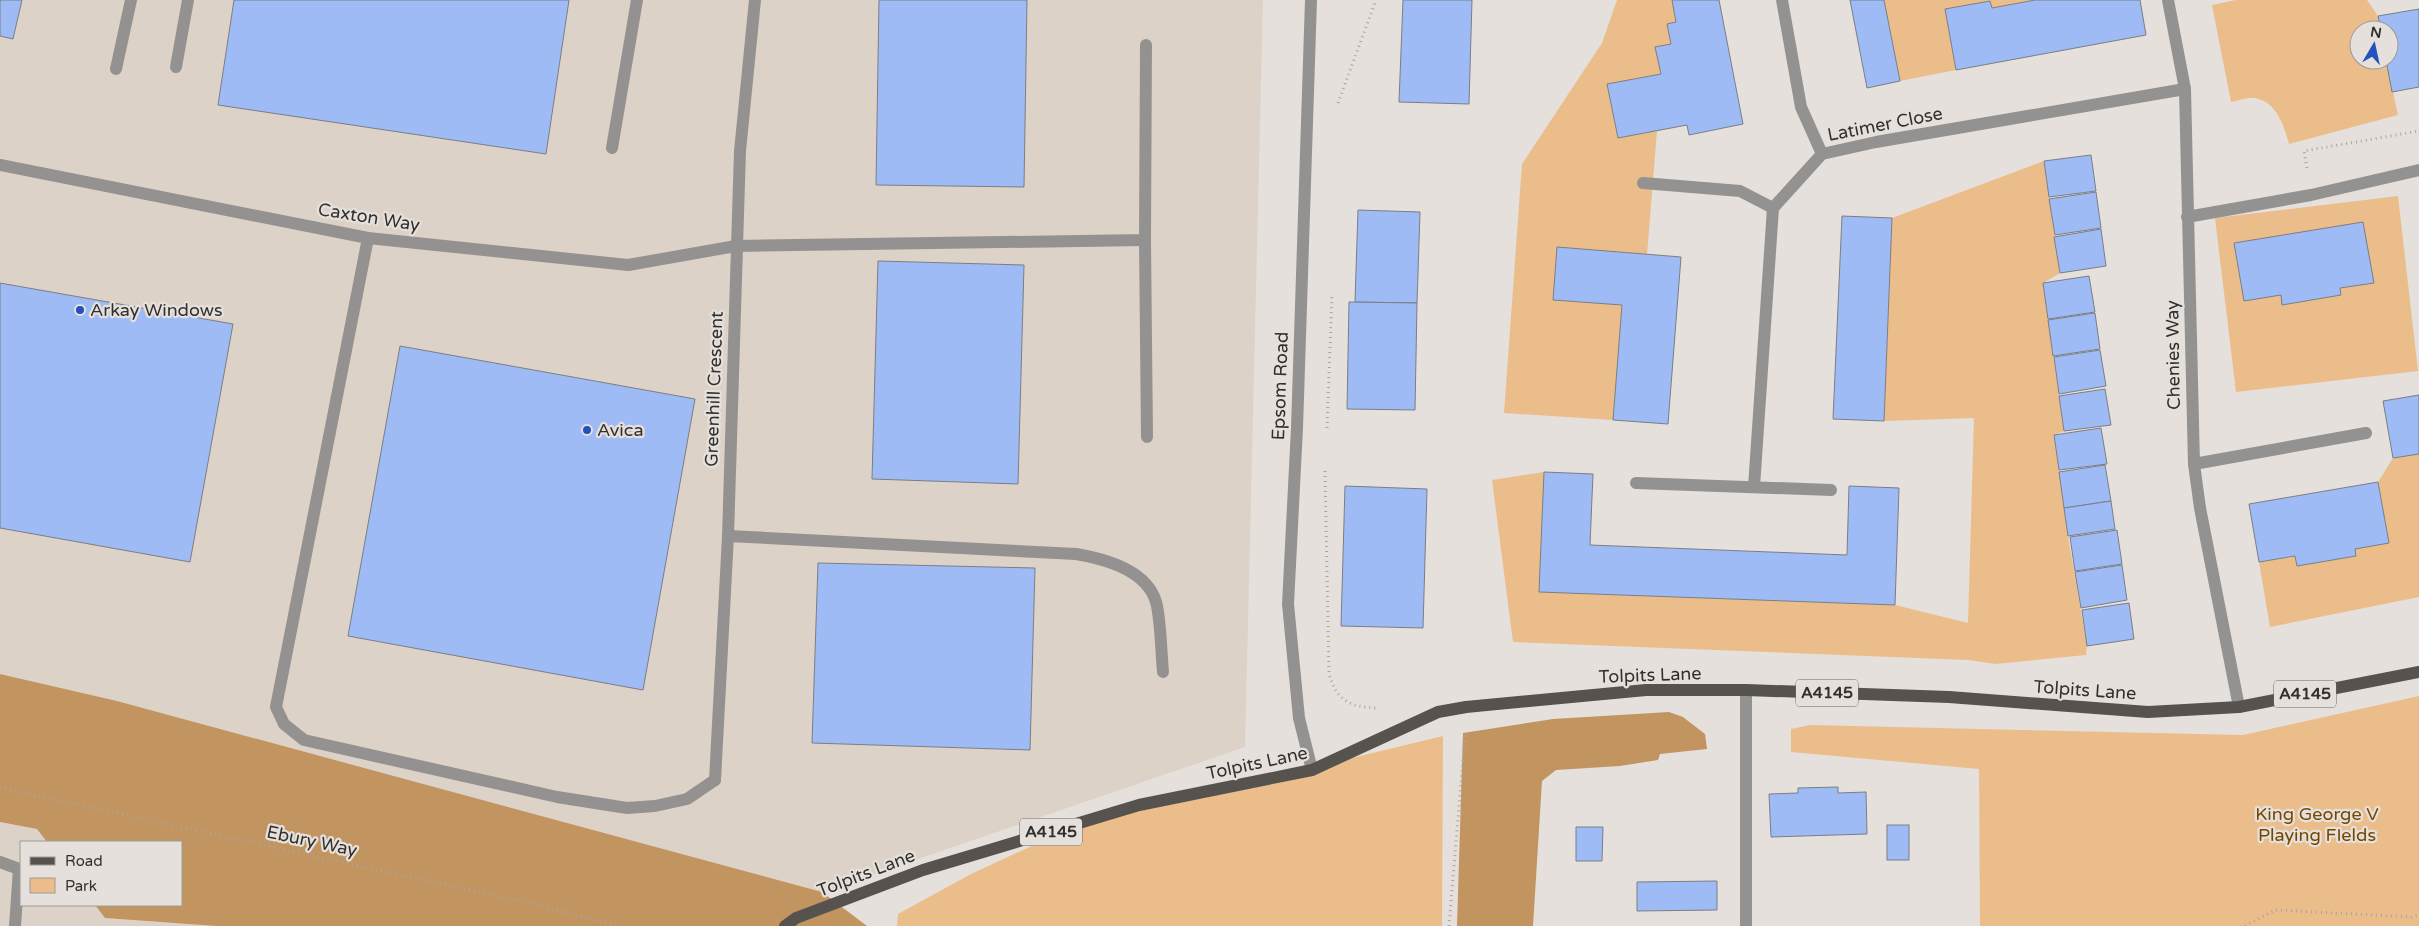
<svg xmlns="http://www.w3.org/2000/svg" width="2419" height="926" viewBox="0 0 2419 926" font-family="'Varela Round',sans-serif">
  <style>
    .built { fill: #ddd2c8 }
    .green { fill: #ebbd8b }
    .forest { fill: #c2945f }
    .building { fill: #9ebbf5; stroke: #7b7e83 }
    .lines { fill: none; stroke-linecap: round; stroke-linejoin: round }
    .path { stroke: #a9a5a1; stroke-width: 3; stroke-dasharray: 1 4; stroke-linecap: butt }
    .service { stroke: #949290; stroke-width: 12 }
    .minor { stroke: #949290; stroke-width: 12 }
    .primary { stroke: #56534f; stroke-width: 12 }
    .poi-dot { fill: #2351be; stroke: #e5e0db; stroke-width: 2 }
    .labels { text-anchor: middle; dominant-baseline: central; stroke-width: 4.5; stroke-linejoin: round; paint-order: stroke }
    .shield { fill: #e5e0db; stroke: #686562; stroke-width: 1 }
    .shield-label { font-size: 16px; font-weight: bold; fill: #32302e }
    .street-label { font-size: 18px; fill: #32302e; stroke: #e5e0db }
    .poi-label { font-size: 18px; fill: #32302e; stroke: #e5e0db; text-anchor: start }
    .park-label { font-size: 18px; fill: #744701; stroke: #e5e0db }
  </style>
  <rect width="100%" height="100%" fill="#e5e0db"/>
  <g class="built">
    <polygon points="0,0 1263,0 1245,747 822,892 117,701 0,674"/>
    <polygon points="0,822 37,829 47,842 21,842 21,905 95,905 105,918 216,926 0,926"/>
  </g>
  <g class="green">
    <polygon points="1617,0 1672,0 1676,22 1667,24 1671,44 1656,47 1661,74 1608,84 1618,138 1657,131 1647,255 1557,247 1553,300 1622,305 1613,420 1504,413 1522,164 1602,43"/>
    <polygon points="1884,0 2035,0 1992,8 1990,1 1945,9 1956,70 1900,81"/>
    <path d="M2236 0H2367L2378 16 2381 30H2359V60H2386L2398 115 2289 144C2284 126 2277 102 2255 98 2248 97 2238 101 2231 102L2212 5Z"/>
    <polygon points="2044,161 2060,273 2043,283 2064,431 2054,435 2068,536 2087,646 2086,655 1995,664 1968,660 1513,642 1492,480 1544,472 1540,592 1895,605 1968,623 1974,418 1884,421 1892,218"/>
    <polygon points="2398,196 2418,371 2236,392 2215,218"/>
    <polygon points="2419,454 2419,597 2270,627 2259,562 2389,543 2378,482 2393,458"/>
    <polygon points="2419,696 2419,926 1980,926 1979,769 1791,752 1791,729 1810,725 2243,735"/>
    <polygon points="1443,736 1442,926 897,926 898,914 971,874 1034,845 1099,819"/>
  </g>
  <g class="forest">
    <polygon points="0,674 117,701 822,892 867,926 216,926 105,918 95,905 181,905 181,842 47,842 37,829 0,822"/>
    <polygon points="1669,712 1683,717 1705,734 1707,749 1660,754 1658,760 1620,766 1556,770 1542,781 1533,926 1457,926 1463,733 1553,719"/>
  </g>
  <g class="building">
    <polygon points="0,0 22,0 13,39 0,36"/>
    <polygon points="234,0 569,0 546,154 218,105"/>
    <polygon points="879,0 1027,0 1024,187 876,185"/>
    <polygon points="1403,0 1472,0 1469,104 1399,102"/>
    <polygon points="1672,0 1719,0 1743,124 1689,135 1687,125 1618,138 1607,84 1661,74 1655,47 1671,44 1667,24 1676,22"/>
    <polygon points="1850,0 1884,0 1900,81 1867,88"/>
    <polygon points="2035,0 2140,0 2146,35 1956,70 1945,9 1990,1 1992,8"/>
    <polygon points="2419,9 2419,87 2392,92 2386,60 2389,60 2389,30 2381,30 2378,16"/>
    <polygon points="2091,155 2096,191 2049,197 2044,161"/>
    <polygon points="2096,192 2101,228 2055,235 2049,199"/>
    <polygon points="1358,210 1420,212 1417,303 1355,302"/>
    <polygon points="1842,216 1892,218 1884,421 1833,419"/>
    <polygon points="2363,222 2374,283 2340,288 2341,295 2282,305 2281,295 2244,301 2234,243"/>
    <polygon points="2101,229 2106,266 2060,273 2054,237"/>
    <polygon points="1557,247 1681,257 1668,424 1613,420 1622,305 1553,300"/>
    <polygon points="878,261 1024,265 1018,484 872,479"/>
    <polygon points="2089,276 2095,312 2048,319 2043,283"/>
    <polygon points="0,283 233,324 190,562 0,528"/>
    <polygon points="1349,302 1417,303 1415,410 1347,409"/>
    <polygon points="2095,313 2100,349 2053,356 2048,320"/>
    <polygon points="400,346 695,399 643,690 348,636"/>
    <polygon points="2100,350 2106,386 2059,394 2054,357"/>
    <polygon points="2105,389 2111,425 2064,431 2059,396"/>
    <polygon points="2419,395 2419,454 2393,458 2383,401"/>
    <polygon points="2101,428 2107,464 2059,470 2054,435"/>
    <polygon points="2105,465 2111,501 2064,508 2059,472"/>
    <polygon points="1544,472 1593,474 1590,545 1847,555 1849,486 1899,488 1895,605 1539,592"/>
    <polygon points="2378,482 2389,543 2355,549 2356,556 2297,566 2295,556 2259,562 2249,504"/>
    <polygon points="1345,486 1427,489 1423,628 1341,626"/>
    <polygon points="2111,501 2115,529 2068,536 2064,508"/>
    <polygon points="2117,530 2122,564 2075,571 2070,537"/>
    <polygon points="818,563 1035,568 1030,750 812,743"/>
    <polygon points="2122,565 2127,600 2081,608 2075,572"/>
    <polygon points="2129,603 2134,639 2087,646 2082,610"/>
    <polygon points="1838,787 1838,793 1866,792 1867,834 1771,837 1769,794 1798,793 1798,788"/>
    <rect x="1887" y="825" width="22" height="35"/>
    <polygon points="1576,827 1603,827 1602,861 1576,861"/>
    <polygon points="1717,881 1717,910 1637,911 1637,882"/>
  </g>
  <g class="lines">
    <g class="path">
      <polyline points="1338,103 1376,0"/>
      <polyline points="2307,168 2304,151 2419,131"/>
      <polyline points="1327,428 1332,294"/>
      <path d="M1325 471 1329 674C1337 701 1350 707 1377 708"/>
      <polyline points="0,788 522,901 618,926"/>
      <polyline points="1449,926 1465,735"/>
      <polyline points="2245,926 2275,910 2413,917 2419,915"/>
    </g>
    <g class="service">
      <polyline points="176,67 188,0"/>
      <polyline points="116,69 131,0"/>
      <polyline points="612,148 637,0"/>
      <polyline points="1643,183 1740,191 1773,208"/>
      <polyline points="368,238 276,707 284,724 304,740 557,797 627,808 655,806 687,799 715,780"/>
      <polyline points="1145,240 1147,437"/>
      <polyline points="736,246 1145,240 1146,45"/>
      <polyline points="2194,464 2366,433"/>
      <path d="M728 536 1076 554C1106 559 1150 571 1157 606 1161 627 1161 650 1163 672"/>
      <polyline points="0,862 19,869 15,926"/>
    </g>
    <g class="minor">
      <polyline points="1311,0 1297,428 1288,604 1299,718 1312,770"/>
      <polyline points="1782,0 1801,107 1822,154"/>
      <polyline points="2168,0 2185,89 2194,464 2200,508 2239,707"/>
      <polyline points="0,165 368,238 628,265 736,246"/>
      <polyline points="2187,217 2311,195 2419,170"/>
      <polyline points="1636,483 1831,490"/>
      <polyline points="1754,487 1773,208 1822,154 1876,142 2185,89"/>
      <polyline points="715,780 728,536 740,151 755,0"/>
      <polyline points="1746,926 1746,690"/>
    </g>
    <polyline class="primary" points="785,926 796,918 923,870 1139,805 1312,770 1438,712 1466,707 1646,690 1746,690 1949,697 2148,712 2239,707 2419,672"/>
  </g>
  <g class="poi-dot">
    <circle cx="80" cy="310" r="5"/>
    <circle cx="587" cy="430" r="5"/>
  </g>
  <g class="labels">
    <g class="shield">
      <rect x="1796" y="679.5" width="62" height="27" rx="4"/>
      <rect x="2274" y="680.5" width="62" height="27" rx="4"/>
      <rect x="1020" y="818.5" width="62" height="27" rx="4"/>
    </g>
    <g class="shield-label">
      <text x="1827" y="693">A4145</text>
      <text x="2305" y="694">A4145</text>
      <text x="1051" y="832">A4145</text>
    </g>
    <g class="street-label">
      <text transform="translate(1885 124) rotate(-11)">Latimer Close</text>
      <text transform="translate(369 217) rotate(9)">Caxton Way</text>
      <text transform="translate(2173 355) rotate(-91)">Chenies Way</text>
      <text transform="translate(1280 386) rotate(-88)">Epsom Road</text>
      <text transform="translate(714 389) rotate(-88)">Greenhill Crescent</text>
      <text transform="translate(1650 675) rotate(-2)">Tolpits Lane</text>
      <text transform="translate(2085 690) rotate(4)">Tolpits Lane</text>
      <text transform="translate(1257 763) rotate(-12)">Tolpits Lane</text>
      <text transform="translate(312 841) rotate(12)">Ebury Way</text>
      <text transform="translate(866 873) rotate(-21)">Tolpits Lane</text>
    </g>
    <g class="poi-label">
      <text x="90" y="310">Arkay Windows</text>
      <text x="597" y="430">Avica</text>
    </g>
    <g class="park-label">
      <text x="2317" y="814">King George V<tspan x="2317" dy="21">Playing FIelds</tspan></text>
    </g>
  </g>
  <rect x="20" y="841" width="162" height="65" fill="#e5e0db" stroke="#9d9a96"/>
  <rect x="30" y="857" width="25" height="8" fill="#56534f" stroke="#9d9a96"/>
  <text x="65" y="866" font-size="15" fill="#32302e">Road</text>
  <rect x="30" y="878" width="25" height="15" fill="#ebbd8b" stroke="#9d9a96"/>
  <text x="65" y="891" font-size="15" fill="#32302e">Park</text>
  <g transform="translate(2374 45) rotate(9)"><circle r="24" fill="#e5e0db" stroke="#9d9a96"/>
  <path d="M0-4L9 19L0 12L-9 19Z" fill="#2351be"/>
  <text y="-8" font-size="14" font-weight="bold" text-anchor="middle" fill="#32302e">N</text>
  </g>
</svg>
